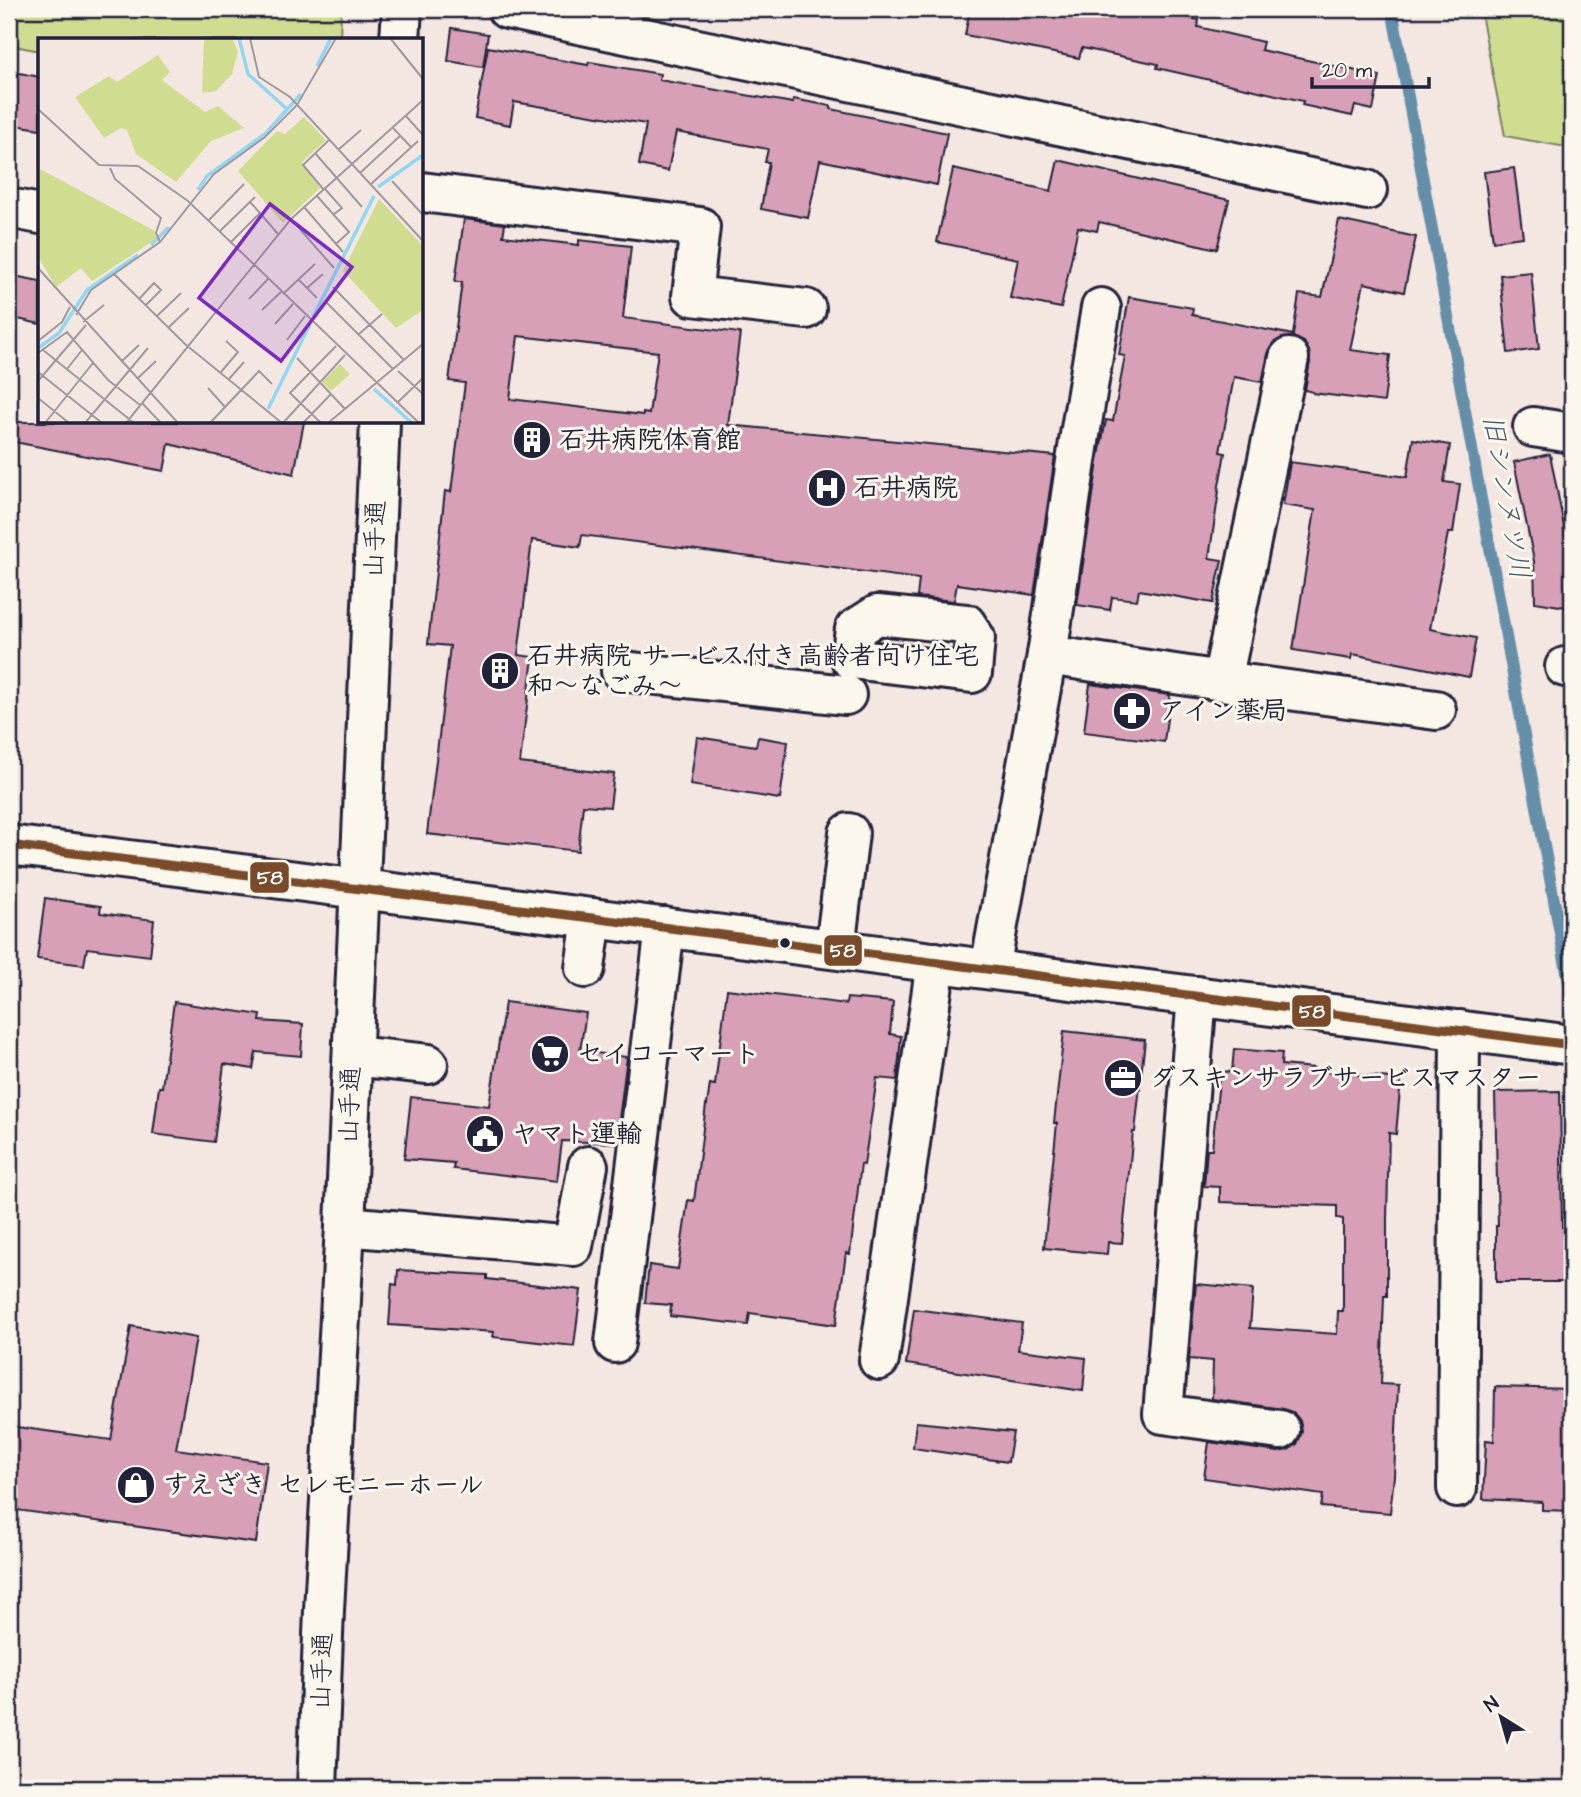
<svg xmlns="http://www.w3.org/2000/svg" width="1581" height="1797" viewBox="0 0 1581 1797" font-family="'Architects Daughter','Klee One',sans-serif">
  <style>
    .green { fill: #d0dd90; stroke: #798066; stroke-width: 2 }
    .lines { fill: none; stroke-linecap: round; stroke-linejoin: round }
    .stream { stroke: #658fa9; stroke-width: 12 }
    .building { fill: #d7a0b6; stroke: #22223b; stroke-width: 2; fill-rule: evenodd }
    .minor-casing { stroke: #22223b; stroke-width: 44 }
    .minor { stroke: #fbf7ec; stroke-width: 38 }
    .bus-1-casing { stroke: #fbf7ec; stroke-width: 14 }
    .bus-1 { stroke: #7a4b2a; stroke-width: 9 }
    .bus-dot { fill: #22223b; stroke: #fbf7ec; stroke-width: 2.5 }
    .labels { text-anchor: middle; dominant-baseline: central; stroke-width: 6; stroke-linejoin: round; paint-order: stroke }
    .poi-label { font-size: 26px; font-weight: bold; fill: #22223b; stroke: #fbf7ec; text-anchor: start }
    .street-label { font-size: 26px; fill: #22223b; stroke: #fbf7ec }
    .water-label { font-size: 28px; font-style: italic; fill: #435872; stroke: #fbf7ec }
    .inset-river { fill: none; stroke: #91d7f3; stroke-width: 3.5 }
    .inset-road { fill: none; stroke: #a0989f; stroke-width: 2 }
    .view { fill: #7b2cbf; fill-opacity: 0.15; stroke: #7b2cbf; stroke-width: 3.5 }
    .inset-edge { fill: none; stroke: #22223b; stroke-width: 3.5 }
    .line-badge { stroke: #fbf7ec; stroke-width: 2.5 }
    .badge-label { font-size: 19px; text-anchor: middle; font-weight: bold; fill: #fff }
  </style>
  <rect width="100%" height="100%" fill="#f4e6e1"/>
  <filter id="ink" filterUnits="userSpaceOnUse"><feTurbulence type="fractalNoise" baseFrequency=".0143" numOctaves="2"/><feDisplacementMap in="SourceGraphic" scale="14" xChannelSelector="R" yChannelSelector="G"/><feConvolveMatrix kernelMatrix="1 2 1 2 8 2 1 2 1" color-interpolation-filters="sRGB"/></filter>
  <g filter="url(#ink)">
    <g class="green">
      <polygon points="9,9 341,9 340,40 40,40 40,51 9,45"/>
      <polygon points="1480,9 1572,9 1572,148 1505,136"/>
    </g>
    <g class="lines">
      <polyline class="stream" points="1392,9 1571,994"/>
    </g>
    <g class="building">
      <polygon points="970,9 1140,9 1199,20 1198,27 1263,42 1261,50 1380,76 1373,110 1355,106 1352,116 1302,105 1303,101 1157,68 1158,64 1082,48 1079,58 965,35"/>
      <polygon points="452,28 488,34 483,67 448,61"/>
      <polygon points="488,47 588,65 589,62 660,74 659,80 793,103 793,99 831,106 831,109 947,133 937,185 820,160 808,218 761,209 769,162 765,162 768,149 676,132 668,171 639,165 646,124 514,102 510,125 475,118"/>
      <polygon points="9,71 40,77 40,129 9,124"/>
      <polygon points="1058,160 1229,200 1217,249 1099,222 1097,231 1078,227 1061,308 1010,298 1018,259 937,242 953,169 1051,191"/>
      <polygon points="1514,168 1523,237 1493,241 1484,172"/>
      <path d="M464 219 505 224 503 236 579 245V240L631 246 623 318 740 333 728 425 1055 456 1034 595 957 584 954 601 917 597 919 579 582 535 580 547 532 540 518 655 533 657 520 763 614 774 610 807 583 805 578 851 427 834 450 646 428 644 445 491 451 492 465 383 449 381 462 282H455ZM518 336 658 352 649 414 643 413V415L510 399Z"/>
      <polygon points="1339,220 1416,237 1404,292 1364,283 1350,350 1390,355 1384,402 1313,393 1313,392 1305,390 1310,362 1309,351 1304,342 1293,337 1282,338 1273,343 1268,354 1262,382 1234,377 1220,452 1225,453 1218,491 1219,491 1209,558 1222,560 1213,603 1139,590 1137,600 1112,597 1110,610 1077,605 1098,461 1106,420 1113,421 1125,356 1119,355 1129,297 1193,308 1192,315 1293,335 1299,294 1322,297"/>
      <polygon points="1531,272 1539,349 1508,353 1500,275"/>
      <polygon points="9,275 40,281 40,324 9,317"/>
      <polygon points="9,422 304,422 294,474 169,444 164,471 9,441"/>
      <polygon points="1413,439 1450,445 1444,482 1460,484 1453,533 1448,533 1430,629 1476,638 1469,677 1352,654 1351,659 1293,650 1315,510 1283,505 1290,462 1393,476 1393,475 1407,477"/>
      <polygon points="1550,454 1569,552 1572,553 1572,608 1535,602 1534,561 1514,462"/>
      <polygon points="1090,684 1170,695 1164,742 1084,732"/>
      <polygon points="697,737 756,746 758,737 788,742 780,799 690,785"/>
      <polygon points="45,898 101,906 100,913 154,920 150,956 87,948 84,965 37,959"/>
      <polygon points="727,989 846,1004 847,998 893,1002 890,1034 901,1036 897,1080 877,1078 864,1165 861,1164 850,1254 846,1253 836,1325 750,1313 748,1325 670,1316 671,1305 645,1303 649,1265 678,1269 688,1200 694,1201 706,1105 707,1105 710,1084 715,1085"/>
      <polygon points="174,1002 261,1015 260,1021 303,1024 301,1056 256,1052 253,1069 224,1064 214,1142 153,1134 159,1087 162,1087"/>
      <polygon points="505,1002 586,1013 580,1051 627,1057 616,1143 562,1141 557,1181 453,1169 454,1163 404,1159 411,1097 489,1106"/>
      <polygon points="1064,1031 1145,1040 1135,1132 1133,1132 1122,1243 1108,1242 1107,1254 1044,1248 1057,1123 1054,1123"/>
      <polygon points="1234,1049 1282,1053 1281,1065 1314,1068 1314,1071 1401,1079 1396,1134 1389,1133 1387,1219 1387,1296 1384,1296 1381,1384 1398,1385 1394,1476 1390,1513 1321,1507 1323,1495 1204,1478 1209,1442 1278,1452 1288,1450 1297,1444 1302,1432 1300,1421 1294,1413 1284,1409 1212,1399 1213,1361 1189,1359 1196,1284 1253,1289 1250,1328 1337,1334 1338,1311 1343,1311 1343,1219 1337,1218 1337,1206 1220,1202 1220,1187 1204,1186 1207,1149 1212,1149 1220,1071 1232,1072"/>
      <polygon points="1560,1091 1562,1227 1564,1227 1564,1282 1496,1282 1496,1226 1498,1226 1495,1092"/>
      <polygon points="398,1270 487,1275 487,1279 581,1290 574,1346 493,1337 494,1332 389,1325 392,1284 397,1285"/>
      <polygon points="914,1309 1022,1323 1018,1350 1086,1358 1083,1391 906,1364"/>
      <polygon points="131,1326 196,1338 176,1449 267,1462 256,1543 9,1509 9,1426 111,1440"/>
      <polygon points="1495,1387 1572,1389 1572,1511 1542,1510 1542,1502 1483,1499 1486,1440 1494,1441"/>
      <polygon points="916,1422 1013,1432 1008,1462 913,1448"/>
    </g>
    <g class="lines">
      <g class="minor-casing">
        <g id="minor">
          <polyline points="507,9 1367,190"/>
          <polyline points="400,40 402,9"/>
          <polyline points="422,192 700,227 692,296 806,309"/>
          <polyline points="9,208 40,214"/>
          <polyline points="1533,427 1572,433"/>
          <polygon points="877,615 966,624 975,638 972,673 851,659 855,629"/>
          <polyline points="1047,655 1222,681 1436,710"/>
          <polyline points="1565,667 1572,668"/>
          <polyline points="621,671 846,695"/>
          <polyline points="1222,681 1289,358"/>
          <polyline points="9,845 592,918 1572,1045"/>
          <polyline points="835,949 849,833"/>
          <polyline points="585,968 592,918"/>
          <polyline points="990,969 1047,655 1080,435 1101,308"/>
          <polyline points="1197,996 1163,1414 1280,1430"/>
          <polyline points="353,1056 428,1064"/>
          <polyline points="345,1226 573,1246 588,1166"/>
          <polyline points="615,1343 665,927"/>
          <polyline points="879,1360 936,962"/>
          <polyline points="1457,1488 1460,1030"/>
          <polyline points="317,1788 324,1610 345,1226 380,422"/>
        </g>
      </g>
      <use href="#minor" class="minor"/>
      <g class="bus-1-casing">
        <polyline id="bus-1" points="9,845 592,918 1572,1045"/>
      </g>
      <use href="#bus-1" class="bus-1"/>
    </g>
  </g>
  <defs>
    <g id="building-disc" transform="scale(2.0125)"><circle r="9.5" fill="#22223b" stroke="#fbf7ec"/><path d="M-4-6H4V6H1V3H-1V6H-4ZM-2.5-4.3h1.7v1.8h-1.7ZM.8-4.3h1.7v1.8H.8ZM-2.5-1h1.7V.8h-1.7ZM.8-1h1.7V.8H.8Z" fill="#fff"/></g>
    <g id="hospital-disc" transform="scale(2.0125)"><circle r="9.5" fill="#22223b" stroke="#fbf7ec"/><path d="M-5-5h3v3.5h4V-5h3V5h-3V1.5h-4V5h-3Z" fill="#fff"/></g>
    <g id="pharmacy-disc" transform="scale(2.0125)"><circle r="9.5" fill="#22223b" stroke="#fbf7ec"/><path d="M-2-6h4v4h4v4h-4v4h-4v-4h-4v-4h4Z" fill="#fff"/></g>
    <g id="supermarket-disc" transform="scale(2.0125)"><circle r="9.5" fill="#22223b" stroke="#fbf7ec"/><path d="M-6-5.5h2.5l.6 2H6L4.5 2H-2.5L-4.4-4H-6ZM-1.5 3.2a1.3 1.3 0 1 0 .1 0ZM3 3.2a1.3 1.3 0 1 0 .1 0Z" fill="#fff"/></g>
    <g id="office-disc" transform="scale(2.0125)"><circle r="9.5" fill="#22223b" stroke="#fbf7ec"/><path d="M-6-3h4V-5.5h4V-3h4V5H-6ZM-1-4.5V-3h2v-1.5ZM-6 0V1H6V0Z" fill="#fff"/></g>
    <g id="civic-disc" transform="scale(2.0125)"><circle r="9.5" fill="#22223b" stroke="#fbf7ec"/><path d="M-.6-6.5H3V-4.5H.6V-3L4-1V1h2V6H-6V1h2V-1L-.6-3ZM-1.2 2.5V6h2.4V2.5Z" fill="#fff"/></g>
    <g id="shop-disc" transform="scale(2.0125)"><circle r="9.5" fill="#22223b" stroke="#fbf7ec"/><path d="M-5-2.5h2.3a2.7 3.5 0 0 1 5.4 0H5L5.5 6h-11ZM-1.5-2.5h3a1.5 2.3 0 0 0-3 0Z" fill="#fff"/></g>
  </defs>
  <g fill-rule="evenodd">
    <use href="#building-disc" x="532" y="440"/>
    <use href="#hospital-disc" x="827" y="488"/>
    <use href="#building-disc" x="500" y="671"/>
    <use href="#pharmacy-disc" x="1132" y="711"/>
    <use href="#supermarket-disc" x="550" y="1054"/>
    <use href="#office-disc" x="1123" y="1078"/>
    <use href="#civic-disc" x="485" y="1134"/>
    <use href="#shop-disc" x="136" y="1485"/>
  </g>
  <circle class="bus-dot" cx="785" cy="943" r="6"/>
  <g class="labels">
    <g class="poi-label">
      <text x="559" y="440">石井病院体育館</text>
      <text x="854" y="488">石井病院</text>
      <text x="527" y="656">石井病院 サービス付き高齢者向け住宅<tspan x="527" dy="30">和～なごみ～</tspan></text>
      <text x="1159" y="711">アイン薬局</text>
      <text x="577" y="1054">セイコーマート</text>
      <text x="1150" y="1078">ダスキンサラブサービスマスター</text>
      <text x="512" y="1134">ヤマト運輸</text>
      <text x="163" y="1485">すえざき セレモニーホール</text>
    </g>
    <g class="street-label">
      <text transform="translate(375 539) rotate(-88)">山手通</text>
      <text transform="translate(350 1105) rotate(-88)">山手通</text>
      <text transform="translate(322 1671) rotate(-88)">山手通</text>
    </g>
    <g class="water-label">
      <text transform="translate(1506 497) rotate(80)">旧シンヌツ川</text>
    </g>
  </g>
  <g transform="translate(38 38)">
    <rect width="385" height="385" fill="#f4e6e1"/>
    <path d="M194 0 200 14 194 36 178 53 164 55 166 1ZM120 17 132 34 124 42 167 74 180 68 206 90 173 103 138 144 98 116 89 92 83 90 66 100 37 59 71 38 79 44ZM266 79 288 102 264 124 282 150 245 185 200 133 239 93 247 96ZM0 130 117 193 118 201 54 243 43 230 18 249 0 219ZM341 161 385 208V272L358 290 305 233ZM302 326 312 336 293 353 284 344Z" fill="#d0dd90"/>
    <path class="inset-river" d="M201 0 210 36 249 71M279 28 293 0M340 149 385 117M160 152 169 138 227 96 263 56M113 207 131 189M275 279 336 158M0 310 21 295 49 252 100 217M336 351 374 385M230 371 272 286"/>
    <path class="inset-road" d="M212 0 221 39 252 59 385 203M352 0 385 41M0 71 61 127 100 128 150 163 381 385M367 77 385 97M354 89 373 109M300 112 323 92M277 115 324 169M72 130 77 141 123 180 118 195 122 204M322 135 362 98M354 143 385 177M333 146 380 103M287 151 304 170 296 176M286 152 265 127 291 102M279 158 311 194 298 206M266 169 305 214M222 175 240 196M253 181 296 230M170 183 206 146M181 194 217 159M192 205 222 175 212 164M0 230 140 385M76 236 147 306 244 385M261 242 279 260M295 249 366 322M269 250 285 236M245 256 277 226M102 260 116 245 123 252 108 267M211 261 230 241M287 263 355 331M224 272 243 254M38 277 53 252 122 204 176 136 227 99 259 67 298 0M119 278 143 255M45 284 66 267M237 286 255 266M131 289 151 270M321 296 344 276M249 302 267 278M0 303 24 284 32 269M5 312 96 385M0 315 29 294 70 342 102 367M259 320 307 371M83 324 101 307M29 331 44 312M360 333 385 356M0 334 64 385M183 334 200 314 188 303M99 341 118 323M191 341 206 324M0 343 48 287M170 350 187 369M0 360 31 385M104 365 123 385M359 365 385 340M7 385 55 325M47 385 110 310M88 385 253 181 385 62M172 385 221 333 234 346M245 385 307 317M265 385 293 356M283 385 252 355 298 308M290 385 385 306"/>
    <path class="view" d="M232 166 314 229 243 323 161 260Z"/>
    <rect width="385" height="385" class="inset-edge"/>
  </g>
  <g class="line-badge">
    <rect x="249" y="861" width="41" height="33" rx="7" fill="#7a4b2a"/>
    <rect x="823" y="934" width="40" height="33" rx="7" fill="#7a4b2a"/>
    <rect x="1291" y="994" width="41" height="34" rx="7" fill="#7a4b2a"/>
  </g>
  <g class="badge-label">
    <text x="270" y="884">58</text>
    <text x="843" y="957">58</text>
    <text x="1312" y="1018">58</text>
  </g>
  <rect width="1581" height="1797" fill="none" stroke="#fbf7ec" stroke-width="35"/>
  <rect x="18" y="18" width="1546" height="1762" fill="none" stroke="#22223b" stroke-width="2.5" filter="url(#ink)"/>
  <g transform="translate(1501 1717) rotate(323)" stroke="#fbf7ec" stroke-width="5" paint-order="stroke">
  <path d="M0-5L12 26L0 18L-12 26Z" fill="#22223b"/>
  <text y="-10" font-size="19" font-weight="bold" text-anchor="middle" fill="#22223b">N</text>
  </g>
  <path d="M1312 77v10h117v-10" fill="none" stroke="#22223b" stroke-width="3.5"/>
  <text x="1322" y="77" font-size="21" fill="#22223b" stroke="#fbf7ec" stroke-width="5" paint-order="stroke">20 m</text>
</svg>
